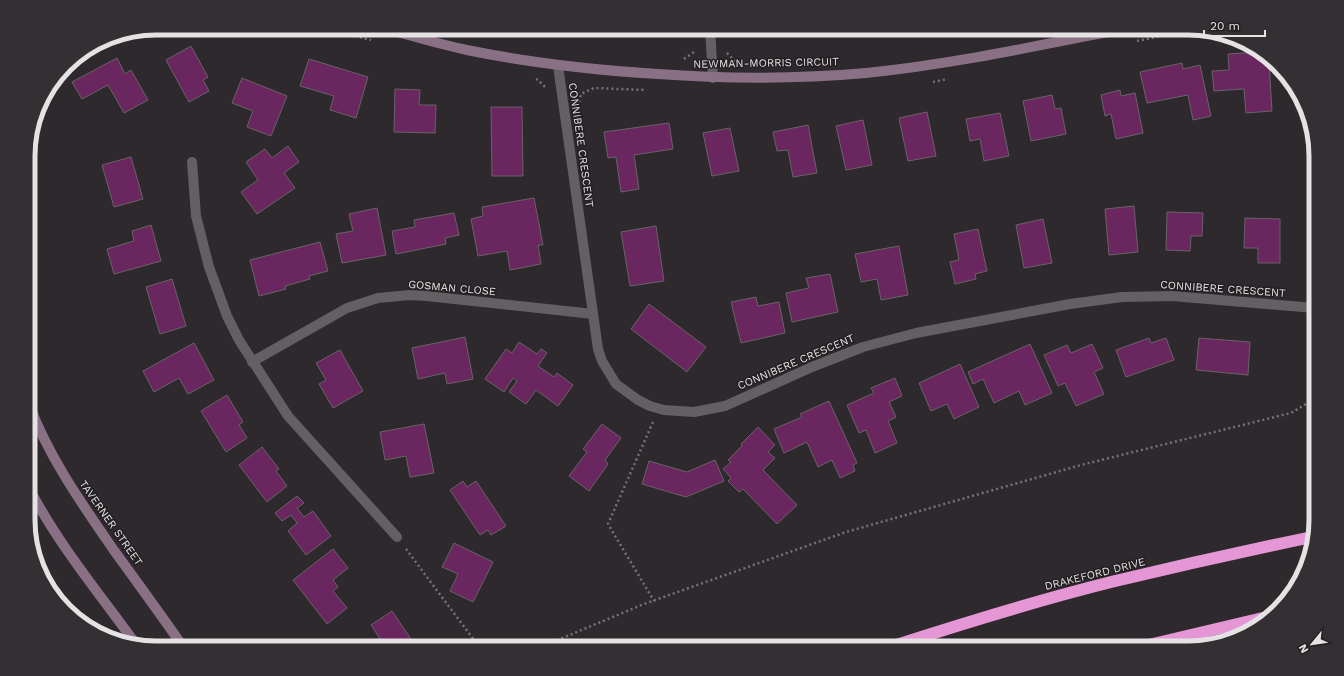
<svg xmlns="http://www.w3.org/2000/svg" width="1344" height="676" viewBox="0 0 1344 676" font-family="'Work Sans',sans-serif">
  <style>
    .building { fill: #6a265f; stroke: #696367 }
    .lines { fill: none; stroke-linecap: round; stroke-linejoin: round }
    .path { stroke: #767275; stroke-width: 2.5; stroke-dasharray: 2 3; stroke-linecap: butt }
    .street { stroke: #645f63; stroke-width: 10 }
    .secondary { stroke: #8a7085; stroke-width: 10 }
    .highway { stroke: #e497d4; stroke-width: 12 }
    .labels { text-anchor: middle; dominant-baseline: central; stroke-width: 3; stroke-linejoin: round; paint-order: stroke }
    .street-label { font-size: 11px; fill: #e5e2e4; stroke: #241f23 }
    .rim { fill: none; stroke: #e5e2e4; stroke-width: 5 }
  </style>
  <rect width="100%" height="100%" fill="#2e292d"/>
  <g class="building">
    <polygon points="191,46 208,77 203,80 209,91 189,102 166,60"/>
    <polygon points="1257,52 1269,62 1272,111 1246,113 1244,89 1214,91 1212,71 1229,70 1228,54"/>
    <polygon points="117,58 125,74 131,70 148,100 124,113 108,85 82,99 72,82"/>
    <polygon points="309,59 368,77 356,118 330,110 334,96 300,86"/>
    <polygon points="1182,63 1183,69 1200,65 1211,116 1193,120 1188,95 1147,103 1140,72"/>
    <polygon points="242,78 287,96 271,136 247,127 253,111 232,103"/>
    <polygon points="395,89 420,90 419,105 436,105 435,133 394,132"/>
    <polygon points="1120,90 1121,96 1135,93 1143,133 1116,139 1111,114 1105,116 1101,95"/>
    <polygon points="1052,95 1055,109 1061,108 1066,134 1031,141 1023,101"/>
    <polygon points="491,107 522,107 523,176 492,176"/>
    <polygon points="927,112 936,156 908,161 899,118"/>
    <polygon points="1000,113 1009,156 984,161 980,139 970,141 966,119"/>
    <polygon points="863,120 872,165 846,170 836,126"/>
    <polygon points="669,123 673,149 634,155 639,189 621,192 616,157 608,158 604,132"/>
    <polygon points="808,125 817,173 793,177 788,150 777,151 773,132"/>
    <polygon points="730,128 739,171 712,176 703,133"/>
    <polygon points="288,146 299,162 284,173 295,188 257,214 241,192 258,180 246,162 265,149 272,158"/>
    <polygon points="131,157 143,199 114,207 102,165"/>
    <polygon points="534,198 543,245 538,245 541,264 510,270 507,251 478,256 471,219 483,216 482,207"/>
    <polygon points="1134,206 1138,252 1109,255 1105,209"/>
    <polygon points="377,208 386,255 342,263 336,234 353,231 349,214"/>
    <polygon points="1167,212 1203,213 1202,236 1191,236 1190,251 1166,250"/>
    <polygon points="454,213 459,235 445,238 446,244 396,254 392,231 415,227 414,220"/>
    <polygon points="1245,218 1280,219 1280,263 1258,263 1258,248 1244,248"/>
    <polygon points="1043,219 1052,263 1024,268 1016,225"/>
    <polygon points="151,225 161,261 114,274 107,249 134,241 132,231"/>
    <polygon points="656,226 664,281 630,286 621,232"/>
    <polygon points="978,229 987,271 975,274 976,279 955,284 950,262 959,260 954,234"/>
    <polygon points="320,242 328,271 309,276 310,279 285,286 286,289 259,296 250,260"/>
    <polygon points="899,246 908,295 881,300 877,279 861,282 855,254"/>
    <polygon points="830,274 838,312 792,322 786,293 809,288 806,278"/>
    <polygon points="172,279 186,326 160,334 146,287"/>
    <polygon points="756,297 758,306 779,302 785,333 741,343 731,302"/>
    <polygon points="649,304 706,347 687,372 631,329"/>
    <polygon points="465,337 473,379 447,384 445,373 418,379 412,348"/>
    <polygon points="1149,338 1151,343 1166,338 1174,360 1126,377 1116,350"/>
    <polygon points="1199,338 1250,342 1248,375 1196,370"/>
    <polygon points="519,342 537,354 541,349 547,353 538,366 554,377 557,373 573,385 558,406 536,390 526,404 509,392 517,381 513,378 504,392 485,379 506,349 512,353"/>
    <polygon points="194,343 214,380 188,394 179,378 154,392 143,371"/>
    <polygon points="1030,344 1052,393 1025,405 1019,391 994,403 983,379 973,384 968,372"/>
    <polygon points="1092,344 1103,368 1094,372 1104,394 1076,406 1065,383 1058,386 1044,355 1067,345 1071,353"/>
    <polygon points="340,350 363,391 333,408 319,384 326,380 316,363"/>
    <polygon points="960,364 979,407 954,419 947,404 931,411 919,383"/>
    <polygon points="895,378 902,396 889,402 896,417 888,421 897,443 875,453 866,430 859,433 847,405 874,393 871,388"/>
    <polygon points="227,395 243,422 239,425 247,438 226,452 201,411"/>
    <polygon points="829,401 857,463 853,465 855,471 840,478 832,460 818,467 807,442 784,453 774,429 802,417 800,414"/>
    <polygon points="424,424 434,473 410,477 406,456 385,460 380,432"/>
    <polygon points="602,424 621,438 605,460 608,464 589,491 569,476 587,452 583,449"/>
    <polygon points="758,427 775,445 768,452 775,458 763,470 797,505 777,524 743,489 739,492 728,481 731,478 723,469 731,462 728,460 742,446 741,444"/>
    <polygon points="262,447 279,469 276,471 287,486 267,502 239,465"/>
    <polygon points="715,460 724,481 686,497 642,484 649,461 687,472"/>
    <polygon points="463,481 467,487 476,481 506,526 491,535 488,530 480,535 450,490"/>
    <polygon points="297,496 304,503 297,508 304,517 313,511 331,536 306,555 288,531 297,523 291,515 282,521 275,513"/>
    <polygon points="454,543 493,562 473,602 450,591 458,574 442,567"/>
    <polygon points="333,549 348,568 333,580 338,587 333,591 347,608 327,624 293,580"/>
    <polygon points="392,611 417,648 386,648 371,625"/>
  </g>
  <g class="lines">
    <g class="path">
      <polyline points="321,28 371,40"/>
      <polyline points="1137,41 1194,29"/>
      <polyline points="727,53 736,62"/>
      <polyline points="684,59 694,52 695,50"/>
      <polyline points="536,79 538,80 545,87"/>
      <polyline points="933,82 948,79"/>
      <polyline points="579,102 581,94 594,88 645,90"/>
      <polyline points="653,422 608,524 654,601"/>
      <polyline points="406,549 480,648"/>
      <polyline points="493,648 498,646 548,644 644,604 846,532 1081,465 1291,413 1316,398"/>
    </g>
    <g class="street">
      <polyline points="710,28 713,78"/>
      <polyline points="558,66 598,349 602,361 616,384 638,400 650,406 664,410 694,412 725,406 812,367 863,347 916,333 1070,304 1122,297 1172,296 1315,308"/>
      <polyline points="192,162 196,216 209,267 227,316 239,340 288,416 397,537"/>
      <polyline points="252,362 347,308 378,298 410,295 426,296 593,314"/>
    </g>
    <g class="secondary">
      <path d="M382 28C410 35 438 44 467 50 530 63 594 70 658 74 727 79 797 79 866 73 954 64 1041 45 1128 28"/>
      <path d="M29 404C48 456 82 504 113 549 137 582 161 615 184 648"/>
      <path d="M29 488C58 544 99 593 135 643"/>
    </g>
    <g class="highway">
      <path d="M887 648C961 624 1035 601 1111 582 1178 566 1245 551 1312 537"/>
      <polyline points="1136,648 1267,617"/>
    </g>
  </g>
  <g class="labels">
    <g class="street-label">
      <text transform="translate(766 63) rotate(-1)">NEWMAN-MORRIS CIRCUIT</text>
      <text transform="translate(581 145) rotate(82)">CONNIBERE CRESCENT</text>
      <text transform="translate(452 288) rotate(5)">GOSMAN CLOSE</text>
      <text transform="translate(1223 289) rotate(4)">CONNIBERE CRESCENT</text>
      <text transform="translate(796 362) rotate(-23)">CONNIBERE CRESCENT</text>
      <text transform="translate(111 523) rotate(55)">TAVERNER STREET</text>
      <text transform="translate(1095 574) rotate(-14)">DRAKEFORD DRIVE</text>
    </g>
  </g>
  <path d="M0 0H1344V676H0ZM156 35H1188A121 121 0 0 1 1309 156V520A121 121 0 0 1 1188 641H156A121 121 0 0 1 35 520V156A121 121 0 0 1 156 35Z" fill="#332f32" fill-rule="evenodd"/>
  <path class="rim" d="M156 35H1188A121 121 0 0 1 1309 156V520A121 121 0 0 1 1188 641H156A121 121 0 0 1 35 520V156A121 121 0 0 1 156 35Z"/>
  <g transform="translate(1312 644) rotate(241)" stroke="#241f23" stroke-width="3" paint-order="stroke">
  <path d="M0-3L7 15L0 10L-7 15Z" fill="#e5e2e4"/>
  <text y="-6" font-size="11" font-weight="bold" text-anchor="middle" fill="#e5e2e4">N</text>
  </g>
  <path d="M1204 30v6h61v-6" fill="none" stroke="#e5e2e4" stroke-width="2"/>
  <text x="1210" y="30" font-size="12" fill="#e5e2e4" stroke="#241f23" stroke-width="3" paint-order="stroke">20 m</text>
</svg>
